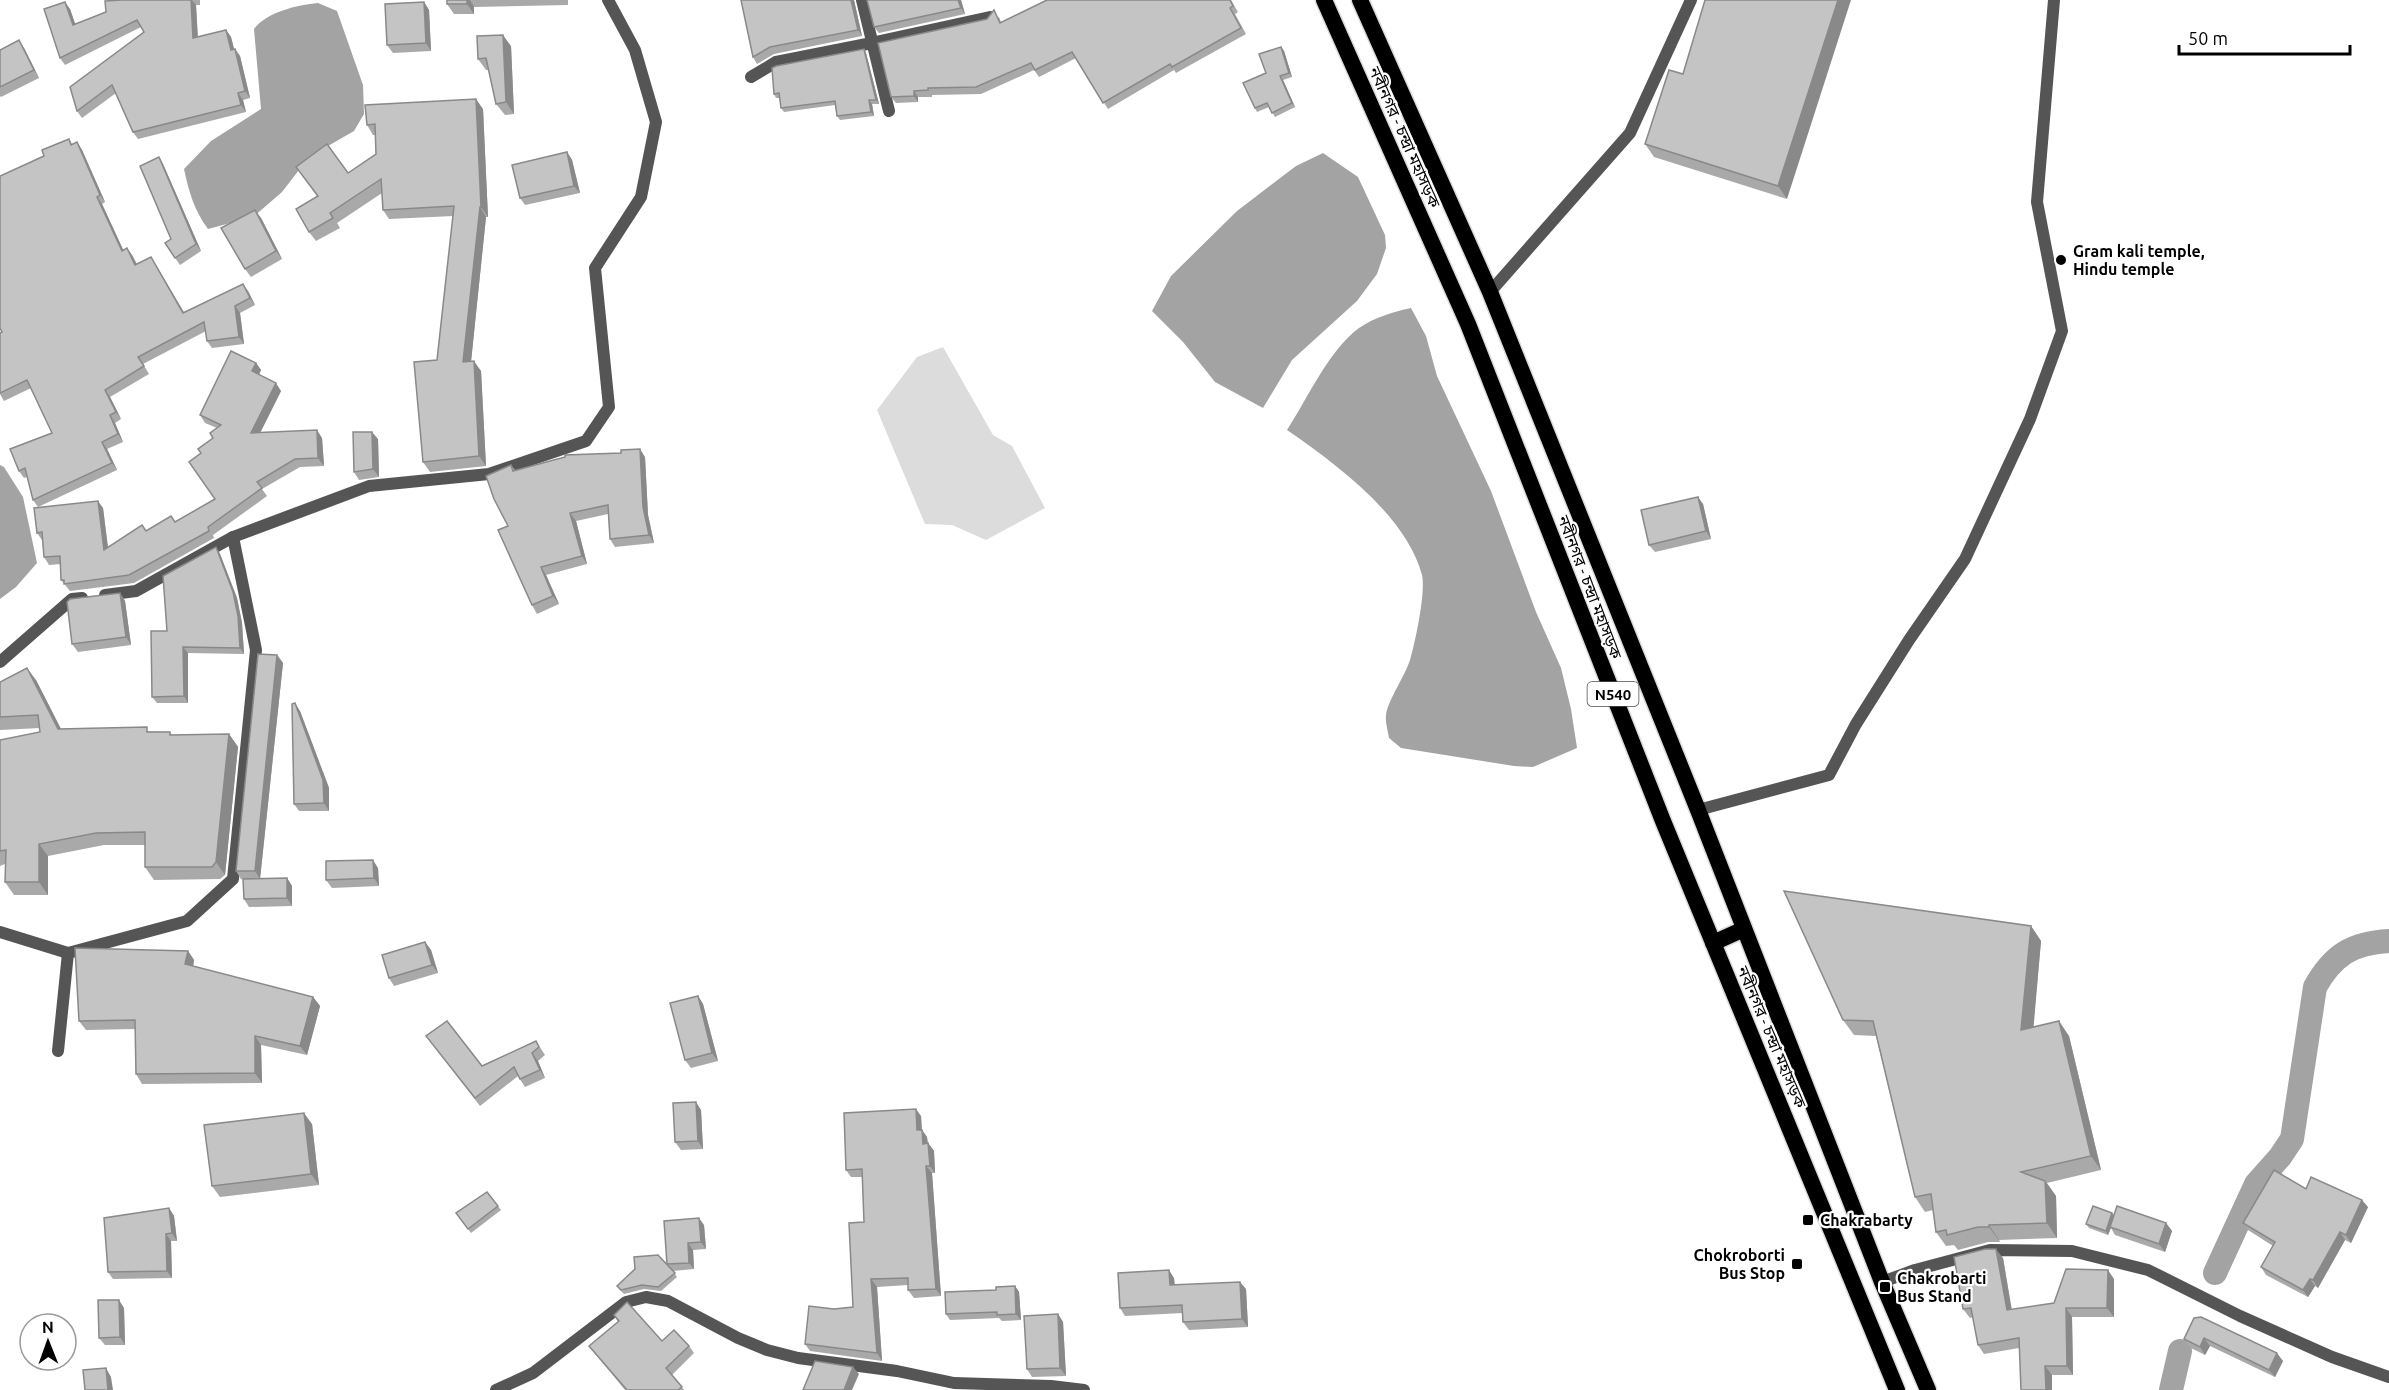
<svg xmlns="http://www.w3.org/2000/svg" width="2389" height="1390" viewBox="0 0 2389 1390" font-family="Ubuntu,'Noto Sans Bengali',sans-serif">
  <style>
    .green { fill: #dcdcdc }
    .water { fill: #a3a3a3 }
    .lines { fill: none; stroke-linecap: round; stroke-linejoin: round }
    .canal { stroke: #a3a3a3; stroke-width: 24 }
    .trunk-casing { stroke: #dbdbdb; stroke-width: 19 }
    .minor { stroke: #555; stroke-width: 12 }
    .trunk { stroke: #000; stroke-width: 16 }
    .wall { fill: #a9a9a9 }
    .shaded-wall { fill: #898989 }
    .building { fill: #c4c4c4; stroke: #898989; stroke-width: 1.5 }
    .poi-dot { fill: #000; stroke: #fff; stroke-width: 2 }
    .labels { text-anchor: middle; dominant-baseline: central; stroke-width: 4.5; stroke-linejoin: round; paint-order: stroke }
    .shield { fill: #fff; stroke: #4c4c4c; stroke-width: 1.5 }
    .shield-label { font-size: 15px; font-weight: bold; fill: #000 }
    .street-label { font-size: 16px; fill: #000; stroke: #fff }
    .poi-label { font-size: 16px; font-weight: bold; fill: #000; stroke: #fff; text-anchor: start }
  </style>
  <rect width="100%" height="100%" fill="#fff"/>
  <polygon class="green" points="943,347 993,435 1012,446 1045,508 986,540 952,525 925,524 877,410 917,357"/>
  <g class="water">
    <path d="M318 3 337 11 363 85 364 114 354 131 309 157 282 192 253 217 208 229C194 210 189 192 184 169L211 141 261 109 254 29C267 12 297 5 318 3Z"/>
    <polygon points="1323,153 1358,177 1385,235 1386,248 1377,274 1357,301 1292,360 1263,408 1215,382 1183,342 1152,311 1171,276 1237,211 1296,166"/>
    <path d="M1411 308 1426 336 1437 376 1491 491 1536 612 1561 668 1571 709 1577 748 1533 767 1514 766 1401 748 1389 738C1388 731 1385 722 1386 715 1388 700 1405 676 1410 660 1415 643 1426 592 1422 575 1406 515 1336 464 1287 430 1308 398 1328 351 1359 328 1375 317 1393 312 1411 308Z"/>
    <polygon points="0,465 4,467 23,497 37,563 16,587 0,599"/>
  </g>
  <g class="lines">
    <g class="canal">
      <path d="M2215 1273 2256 1184 2280 1157 2292 1139 2315 987C2333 955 2352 943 2389 941"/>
      <polyline points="2171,1390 2180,1351"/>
    </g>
    <g class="trunk-casing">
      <g id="trunk">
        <polyline points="1324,0 1468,324 1663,821 1897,1390"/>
        <polyline points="1360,0 1490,292 1698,810 1882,1282 1928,1390"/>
        <polyline points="1713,943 1744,929"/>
      </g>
    </g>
    <g class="minor">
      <polyline points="862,0 889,111"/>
      <polyline points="751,77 776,62 872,43 990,17"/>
      <polyline points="1490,292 1630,133 1691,0"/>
      <polyline points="105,595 136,591 233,537"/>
      <polyline points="0,662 72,599 82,598"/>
      <polyline points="1698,810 1829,775 1856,724 1909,640 1965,559 2030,419 2062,331 2037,202 2054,0"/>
      <polyline points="0,932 68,953"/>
      <polyline points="58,1051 68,953 187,921 233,879 256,650 233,537 369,486 489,474 586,441 609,407 595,268 641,197 656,122 635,50 608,0"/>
      <polyline points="1882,1282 1915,1270 1990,1250 2072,1251 2148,1270 2240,1316 2332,1357 2389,1377"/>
      <polyline points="496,1390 533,1373 626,1302 646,1297 668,1301 738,1338 767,1350 798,1358 897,1371 954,1383 1051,1386 1084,1390"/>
    </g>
    <use href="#trunk" class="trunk"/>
  </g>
  <g class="wall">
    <polygon points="122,0 200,0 200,5 196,5 198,37 226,30 231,37 234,49 240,56 250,98 243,100 246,112 138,139 133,132 116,93 82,118 77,111 144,32 141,27 65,65 60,58 70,9 75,24 106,12"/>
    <polygon points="447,0 568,0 568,5 474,7 474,14 454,14 447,4"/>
    <polygon points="741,0 854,0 862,36 774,54 757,64 753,57"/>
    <polygon points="867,0 961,0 965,14 879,33 874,27"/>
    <polygon points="1231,0 1238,12 1235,14 1246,34 1176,73 1174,70 1108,109 1076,58 1039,77 1034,70 981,94 932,95 932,97 918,97 918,102 896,103 891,97 999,17 1001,22"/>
    <polygon points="1705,0 1787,199 1654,157 1645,144 1683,74"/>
    <polygon points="424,2 429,10 431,51 393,53 387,45"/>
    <polygon points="511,46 514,114 505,115 496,104 489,70 486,70 478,59"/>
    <polygon points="1281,47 1284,51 1292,77 1283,80 1295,107 1275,117 1269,107 1257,112 1255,108 1266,73"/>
    <polygon points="24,48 39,78 1,97 0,96 0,50"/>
    <polygon points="864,49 866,53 879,104 872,104 874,116 840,120 837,116 835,105 784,112 781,108 780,98 776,98 774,94"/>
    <polygon points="483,109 488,217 486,217 471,361 481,371 486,466 430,472 423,462 437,360 453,216 389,219 383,210 382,193 337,223 340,228 316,241 309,232 317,196 296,167 348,173 376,154 375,135 373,135 367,125"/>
    <polygon points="69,139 72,144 77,142 82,150 105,202 102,204 123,250 132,255 137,264 156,265 184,312 248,291 255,305 240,313 244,344 212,348 207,341 206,331 143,364 149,374 110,397 121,419 115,423 123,442 107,449 117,470 38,507 33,500 27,477 24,478 19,471 52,433 31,388 4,401 0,394 0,333 2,332 44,156"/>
    <polygon points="567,152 572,160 580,193 525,205 520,198"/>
    <polygon points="159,157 163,164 201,251 180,265 165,243 171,239"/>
    <polygon points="261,218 282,259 251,277 245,269"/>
    <polygon points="256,363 261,370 259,375 281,391 260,433 322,438 324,466 300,467 262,489 267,496 213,535 214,538 134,583 70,591 61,580 61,564 49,565 44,557 42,540 37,533 103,508 108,547 147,531 175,522 215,499 201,453 213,438 217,428 205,423 200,415"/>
    <polygon points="378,439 379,477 359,480 354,472"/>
    <polygon points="645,457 648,515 654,543 615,547 610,539 608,514 576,521 587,564 546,575 559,604 537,614 532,605 508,526 511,465 515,470"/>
    <polygon points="1703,504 1711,539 1655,552 1649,545"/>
    <polygon points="216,547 220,554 237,598 242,623 244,654 188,653 188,703 157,703 152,697"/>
    <polygon points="120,593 125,601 131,645 78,652 72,644"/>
    <polygon points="277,655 283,663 260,879 287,878 292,886 292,906 249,907 244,899 243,879 241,879 236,871"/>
    <polygon points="36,680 61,729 170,732 172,735 229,734 238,747 225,875 220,879 154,880 145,867 145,845 104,845 48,856 48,895 14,895 5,882 5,864 0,866 0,740 40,732 40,728 0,730 0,682"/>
    <polygon points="300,711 329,788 329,811 299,811 294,804"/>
    <polygon points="378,868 379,886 332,888 326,880"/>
    <polygon points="2031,926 2041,941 2033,1027 2069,1036 2101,1170 2047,1183 2056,1196 2057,1238 1999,1240 2000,1242 1988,1242 1958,1250 1954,1245 1946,1246 1936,1232 1933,1210 1925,1212 1915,1197 1876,1036 1854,1035 1843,1020"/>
    <polygon points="425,942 431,950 438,973 394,986 389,978"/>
    <polygon points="188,951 194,960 193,966 313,997 320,1006 307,1055 261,1045 262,1083 142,1084 136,1074 135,1029 86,1030 79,1021"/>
    <polygon points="698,996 703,1004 718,1061 691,1068 685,1060"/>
    <polygon points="426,1036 482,1066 536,1041 545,1055 538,1061 545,1078 525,1087 518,1076 480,1106"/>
    <polygon points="701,1110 703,1149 681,1150 675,1142"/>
    <polygon points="921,1116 922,1130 927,1137 928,1143 934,1151 935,1173 932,1173 941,1296 914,1298 908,1290 908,1285 877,1287 882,1361 810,1351 805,1344 834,1309 853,1307 864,1222 862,1177 851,1177 846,1170"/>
    <polygon points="312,1124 319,1185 220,1197 212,1186"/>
    <polygon points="2306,1189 2368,1207 2351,1243 2345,1240 2318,1288 2315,1286 2308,1297 2266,1275 2261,1267 2273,1246 2248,1230 2243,1223"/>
    <polygon points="487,1192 501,1210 471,1233 456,1213"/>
    <polygon points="169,1208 174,1216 177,1241 171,1241 172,1278 113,1279 108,1272"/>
    <polygon points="2112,1213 2114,1216 2166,1223 2172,1231 2165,1252 2115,1235 2111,1228 2108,1235 2089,1228 2086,1224"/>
    <polygon points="704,1225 706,1249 693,1250 694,1269 673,1271 677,1277 661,1291 644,1289 624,1294 620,1290 617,1286 670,1268 667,1264"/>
    <polygon points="2003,1258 2012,1310 2054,1303 2114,1279 2114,1317 2072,1317 2073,1375 2052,1375 2019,1348 1984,1354 1978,1345 1973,1317 1970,1318 1963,1309"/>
    <polygon points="1174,1278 1175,1285 1246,1289 1248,1327 1189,1330 1183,1322 1183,1313 1125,1316 1120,1308"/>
    <polygon points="1015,1286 1019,1292 1021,1320 1002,1321 999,1318 950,1320 946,1314 996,1290"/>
    <polygon points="124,1308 125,1345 105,1345 99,1338"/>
    <polygon points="1058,1314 1063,1322 1066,1376 1032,1377 1027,1369"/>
    <polygon points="614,1315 662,1341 689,1346 694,1353 672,1375 684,1390 625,1390 589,1346 618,1322"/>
    <polygon points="2194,1318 2283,1361 2275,1377 2210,1346 2205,1355 2189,1347 2184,1339"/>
  </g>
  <g class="shaded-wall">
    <polygon points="191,0 192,0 196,5 198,45 193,38"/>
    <polygon points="467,0 470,0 474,7 474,14 467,4"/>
    <polygon points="851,0 854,0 862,36 858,30"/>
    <polygon points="958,0 961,0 965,14 961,8"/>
    <polygon points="1838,0 1851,0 1787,199 1778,186"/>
    <polygon points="65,2 70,9 78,32 73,25"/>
    <polygon points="424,2 429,10 431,51 426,43"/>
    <polygon points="226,30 231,37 236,57 231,50"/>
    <polygon points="503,35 511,46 514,114 506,102"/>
    <polygon points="19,40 24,48 39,78 34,70"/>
    <polygon points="1281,47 1284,51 1292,77 1289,73"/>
    <polygon points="235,49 240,56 250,98 245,91"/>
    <polygon points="864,49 866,53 879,104 876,100"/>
    <polygon points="1280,76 1283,80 1295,107 1292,103"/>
    <polygon points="914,91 918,97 918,102 914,96"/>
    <polygon points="238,93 243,100 246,112 241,105"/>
    <polygon points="476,99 483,109 488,217 481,207"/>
    <polygon points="869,100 872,104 874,116 871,112"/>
    <polygon points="77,142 82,150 105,202 100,195"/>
    <polygon points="567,152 572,160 580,193 574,186"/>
    <polygon points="159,157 163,164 201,251 196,244"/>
    <polygon points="97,197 102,204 127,258 122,251"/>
    <polygon points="480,207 486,217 470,372 463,362"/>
    <polygon points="255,210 261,218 282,259 276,251"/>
    <polygon points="127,248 132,255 140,272 135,265"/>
    <polygon points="151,257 156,265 188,320 183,313"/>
    <polygon points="243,284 248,291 255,305 250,298"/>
    <polygon points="235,306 240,313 244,344 239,337"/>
    <polygon points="474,361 481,371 486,466 479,456"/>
    <polygon points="256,363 261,370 257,378 252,371"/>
    <polygon points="276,383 281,391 256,441 251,433"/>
    <polygon points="105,390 110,397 121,419 116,412"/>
    <polygon points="110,415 115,423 123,442 118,434"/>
    <polygon points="317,430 322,438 324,466 318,458"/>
    <polygon points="372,432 378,439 379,477 373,469"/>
    <polygon points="102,442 107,449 117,470 112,463"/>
    <polygon points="640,449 645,457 648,515 654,543 649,535 643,507"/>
    <polygon points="1698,497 1703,504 1711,539 1706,531"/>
    <polygon points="98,501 103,508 109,557 104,550"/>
    <polygon points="570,513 576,521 587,564 582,556"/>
    <polygon points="216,547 220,554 237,598 242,623 244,654 240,648"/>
    <polygon points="541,567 546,575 559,604 553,596"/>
    <polygon points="120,593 125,601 131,645 126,637"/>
    <polygon points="183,647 188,653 188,703 184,696"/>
    <polygon points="277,655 283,663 260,879 255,871"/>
    <polygon points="27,668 36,680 67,741 58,729"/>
    <polygon points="295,703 300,711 329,788 329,811 324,803"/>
    <polygon points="229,734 238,747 225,875 216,862"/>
    <polygon points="39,844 48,856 48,895 39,882"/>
    <polygon points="373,860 378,868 379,886 374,878"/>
    <polygon points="287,878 292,886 292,906 287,898"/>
    <polygon points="2031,926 2041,941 2032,1045 2021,1030"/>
    <polygon points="425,942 431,950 438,973 432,965"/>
    <polygon points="188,951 194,960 192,974 185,964"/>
    <polygon points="698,996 703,1004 718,1061 712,1053"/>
    <polygon points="313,997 320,1006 307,1055 300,1046"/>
    <polygon points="2059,1021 2069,1036 2101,1170 2091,1156"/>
    <polygon points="255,1036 261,1045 262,1083 255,1073"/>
    <polygon points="532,1053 538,1061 545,1078 540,1070"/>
    <polygon points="696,1102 701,1110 703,1149 698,1141"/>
    <polygon points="916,1109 921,1116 922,1137 917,1130"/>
    <polygon points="304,1113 312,1124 319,1185 311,1174"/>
    <polygon points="922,1130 927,1137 928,1151 923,1144"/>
    <polygon points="928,1143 934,1151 935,1173 930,1166"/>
    <polygon points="926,1166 932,1173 941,1296 936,1289"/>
    <polygon points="2045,1181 2056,1196 2057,1238 2047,1223"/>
    <polygon points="2362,1200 2368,1207 2351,1243 2346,1235"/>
    <polygon points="169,1208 174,1216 177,1241 172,1233"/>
    <polygon points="2112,1213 2115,1217 2108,1235 2106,1231"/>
    <polygon points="699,1218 704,1225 706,1249 701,1242"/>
    <polygon points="2166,1223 2172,1231 2165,1252 2159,1244"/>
    <polygon points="1989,1225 1999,1240 2000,1242 1989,1227"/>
    <polygon points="2340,1232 2345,1240 2318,1288 2313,1280"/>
    <polygon points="166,1234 171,1241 172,1278 167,1271"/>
    <polygon points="688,1243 693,1250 694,1269 689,1263"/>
    <polygon points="1996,1249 2003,1258 2013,1319 2007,1310"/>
    <polygon points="1169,1270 1174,1278 1175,1293 1170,1285"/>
    <polygon points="2108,1270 2114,1279 2114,1317 2107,1308"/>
    <polygon points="871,1279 877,1287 882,1361 877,1353"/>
    <polygon points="2310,1279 2315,1286 2308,1297 2303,1290"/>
    <polygon points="1240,1282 1246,1289 1248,1327 1242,1319"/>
    <polygon points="1015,1286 1019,1292 1021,1320 1016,1314"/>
    <polygon points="119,1300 124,1308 125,1345 120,1337"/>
    <polygon points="2066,1308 2072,1317 2073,1375 2067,1366"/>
    <polygon points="1058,1314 1063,1322 1066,1376 1060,1368"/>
    <polygon points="2204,1338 2210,1346 2205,1355 2200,1347"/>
    <polygon points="2277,1353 2283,1361 2275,1377 2269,1370"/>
    <polygon points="2045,1366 2052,1375 2052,1390 2046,1390"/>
    <polygon points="853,1367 859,1374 852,1390 844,1390"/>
    <polygon points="106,1368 111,1377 113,1390 108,1390"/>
  </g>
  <g class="building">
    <polygon points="122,0 191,0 193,38 226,30 231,50 235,49 245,91 238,93 241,105 133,132 112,85 77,111 70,87 144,32 137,20 60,58 44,9 65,2 73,25 106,12 105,1"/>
    <rect x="447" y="0" width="20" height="4"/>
    <polygon points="741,0 851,0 858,30 770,47 753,57"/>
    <polygon points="867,0 958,0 961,8 874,27"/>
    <polygon points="1047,0 1230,0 1233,6 1230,8 1241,28 1172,67 1170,64 1103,103 1072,52 1035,70 1031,63 976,87 928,88 928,90 914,91 914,96 891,97 878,43 987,19 994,10 1000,23"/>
    <polygon points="1705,0 1838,0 1778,186 1645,144 1669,70 1683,74"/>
    <polygon points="424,2 426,43 387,45 385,4"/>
    <polygon points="503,35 506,102 496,104 486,58 478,59 477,36"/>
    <polygon points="19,40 34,70 0,87 0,50"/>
    <polygon points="1281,47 1289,73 1280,76 1292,103 1272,113 1267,103 1255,108 1243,83 1266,73 1259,54"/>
    <polygon points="864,49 876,100 869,100 871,112 837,116 835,101 781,108 779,93 774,94 772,68 776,66"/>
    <polygon points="476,99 481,207 480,207 463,362 474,361 479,456 423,462 414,362 437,360 454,206 383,210 381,179 330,213 333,218 309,232 296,209 318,196 296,167 327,144 348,173 376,154 375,124 367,125 365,105"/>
    <polygon points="69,139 71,145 77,142 100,195 97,197 122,251 127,248 135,265 151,257 183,313 243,284 250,298 235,306 239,337 207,341 204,322 138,357 144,366 105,390 116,412 110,415 118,434 102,442 112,463 33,500 25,468 19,471 10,449 52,433 27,380 0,393 0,333 2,332 0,328 0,176 44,156 42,150"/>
    <polygon points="567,152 574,186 520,198 512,165"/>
    <polygon points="159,157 196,244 175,258 165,243 171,239 140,166"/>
    <polygon points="255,210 276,251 245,269 221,228"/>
    <polygon points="231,351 256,363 252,371 276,383 251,433 317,430 318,458 295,459 257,482 262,488 208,527 209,531 129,575 64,584 64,580 61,580 60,556 44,557 42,532 37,533 34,508 98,501 104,550 142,525 146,531 171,516 175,522 215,499 189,462 201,453 198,449 213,438 210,433 221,425 200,415"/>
    <polygon points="353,432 372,432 373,469 354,472"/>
    <polygon points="640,449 643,507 649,535 610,539 608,505 570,513 582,556 541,567 553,596 532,605 498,530 508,526 494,499 486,476 511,465 513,471 565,457 565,455 621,453 621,450"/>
    <polygon points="1698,497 1706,531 1649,545 1641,510"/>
    <polygon points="216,547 233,592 238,616 240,648 183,647 184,696 152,697 151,631 167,631 163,576"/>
    <polygon points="120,593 126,637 72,644 67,602 70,599"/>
    <polygon points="258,654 277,655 255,871 236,871"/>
    <polygon points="27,668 58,729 147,727 147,732 170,732 170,735 229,734 216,862 212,867 145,867 145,832 96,833 39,844 39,882 5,882 6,850 0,851 0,740 40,732 38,715 0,717 0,682"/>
    <polygon points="295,703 323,780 324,803 294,804 292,704"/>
    <polygon points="373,860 374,878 326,880 326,861"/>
    <polygon points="287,878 287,898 244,899 243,879"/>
    <polygon points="1784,891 2031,926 2021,1030 2059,1021 2091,1156 2021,1172 2045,1181 2047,1223 1989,1225 1989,1227 1978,1227 1947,1235 1946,1230 1936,1232 1931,1194 1915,1197 1873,1021 1843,1020"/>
    <polygon points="425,942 432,965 389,978 382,955"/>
    <polygon points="75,948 188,951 185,964 313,997 300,1046 255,1036 255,1073 136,1074 135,1020 79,1021"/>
    <polygon points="698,996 712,1053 685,1060 670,1003"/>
    <polygon points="447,1021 482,1066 536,1041 539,1047 532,1053 540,1070 520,1079 514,1067 475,1098 426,1036"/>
    <polygon points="696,1102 698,1141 675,1142 673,1103"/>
    <polygon points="916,1109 917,1130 922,1130 923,1144 928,1143 930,1166 926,1166 936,1289 908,1290 908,1278 871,1279 877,1353 805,1344 809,1306 834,1309 853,1307 849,1223 864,1222 862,1169 846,1170 844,1113"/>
    <polygon points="304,1113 311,1174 212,1186 204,1125"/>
    <polygon points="2274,1170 2306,1189 2311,1177 2362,1200 2346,1235 2340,1232 2313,1280 2310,1279 2303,1290 2261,1267 2275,1242 2243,1223"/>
    <polygon points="487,1192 498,1206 468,1229 456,1213"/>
    <polygon points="2093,1206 2112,1213 2106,1231 2086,1224"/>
    <polygon points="2117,1206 2166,1223 2159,1244 2110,1227"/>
    <polygon points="169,1208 172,1233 166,1234 167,1271 108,1272 104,1218"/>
    <polygon points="699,1218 701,1242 688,1243 689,1263 667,1264 664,1221"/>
    <polygon points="1985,1249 1996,1249 2007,1310 2054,1303 2066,1269 2108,1270 2107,1308 2066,1308 2067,1366 2045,1366 2046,1390 2021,1390 2019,1338 1978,1345 1971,1308 1963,1309 1954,1257"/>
    <polygon points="658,1255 675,1273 658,1287 642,1285 621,1290 617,1286 635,1269 634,1257"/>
    <polygon points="1169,1270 1170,1285 1240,1282 1242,1319 1183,1322 1182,1305 1120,1308 1118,1273"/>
    <polygon points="1015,1286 1016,1314 997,1315 997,1312 946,1314 945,1292 996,1290 996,1287"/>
    <polygon points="98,1300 119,1300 120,1337 99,1338"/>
    <polygon points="627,1302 662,1341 674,1330 689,1346 666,1368 682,1387 678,1390 627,1390 589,1346 619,1321 614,1315"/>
    <polygon points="1058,1314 1060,1368 1027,1369 1024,1316"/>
    <polygon points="2201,1317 2277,1353 2269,1370 2204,1338 2200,1347 2184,1339 2194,1318"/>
    <polygon points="815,1361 853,1367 844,1390 803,1390"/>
    <polygon points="106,1368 108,1390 85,1390 83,1370"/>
  </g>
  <g class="poi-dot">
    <circle cx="2061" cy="260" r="6"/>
    <rect x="1802" y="1214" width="12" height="12" rx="3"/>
    <rect x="1791" y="1258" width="12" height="12" rx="3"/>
    <rect x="1879" y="1281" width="12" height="12" rx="3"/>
  </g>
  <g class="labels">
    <rect class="shield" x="1587.5" y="682" width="51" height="24" rx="4.5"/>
    <g class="shield-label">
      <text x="1613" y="694">N540</text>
    </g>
    <g class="street-label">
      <text transform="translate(1405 137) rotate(66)">নবীনগর - চন্দ্রা মহাসড়ক</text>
      <text transform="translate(1590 587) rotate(69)">নবীনগর - চন্দ্রা মহাসড়ক</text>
      <text transform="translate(1772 1037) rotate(67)">নবীনগর - চন্দ্রা মহাসড়ক</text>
    </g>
    <g class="poi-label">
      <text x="2073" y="251">Gram kali temple,<tspan x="2073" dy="18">Hindu temple</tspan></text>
      <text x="1820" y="1220">Chakrabarty</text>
      <text x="1785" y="1255" text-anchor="end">Chokroborti<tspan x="1785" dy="18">Bus Stop</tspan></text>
      <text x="1897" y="1278">Chakrobarti<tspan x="1897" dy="18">Bus Stand</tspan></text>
    </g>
  </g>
  <g transform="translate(48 1342) rotate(359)"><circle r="28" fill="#ffffff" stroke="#999999" stroke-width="1.5"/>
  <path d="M0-4.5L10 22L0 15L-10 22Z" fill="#000000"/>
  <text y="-9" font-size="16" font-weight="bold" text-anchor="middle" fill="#000000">N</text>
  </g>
  <path d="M2179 45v9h171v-9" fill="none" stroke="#000000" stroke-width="3"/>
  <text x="2188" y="45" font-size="18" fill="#000000" stroke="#ffffff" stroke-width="4.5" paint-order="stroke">50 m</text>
</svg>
